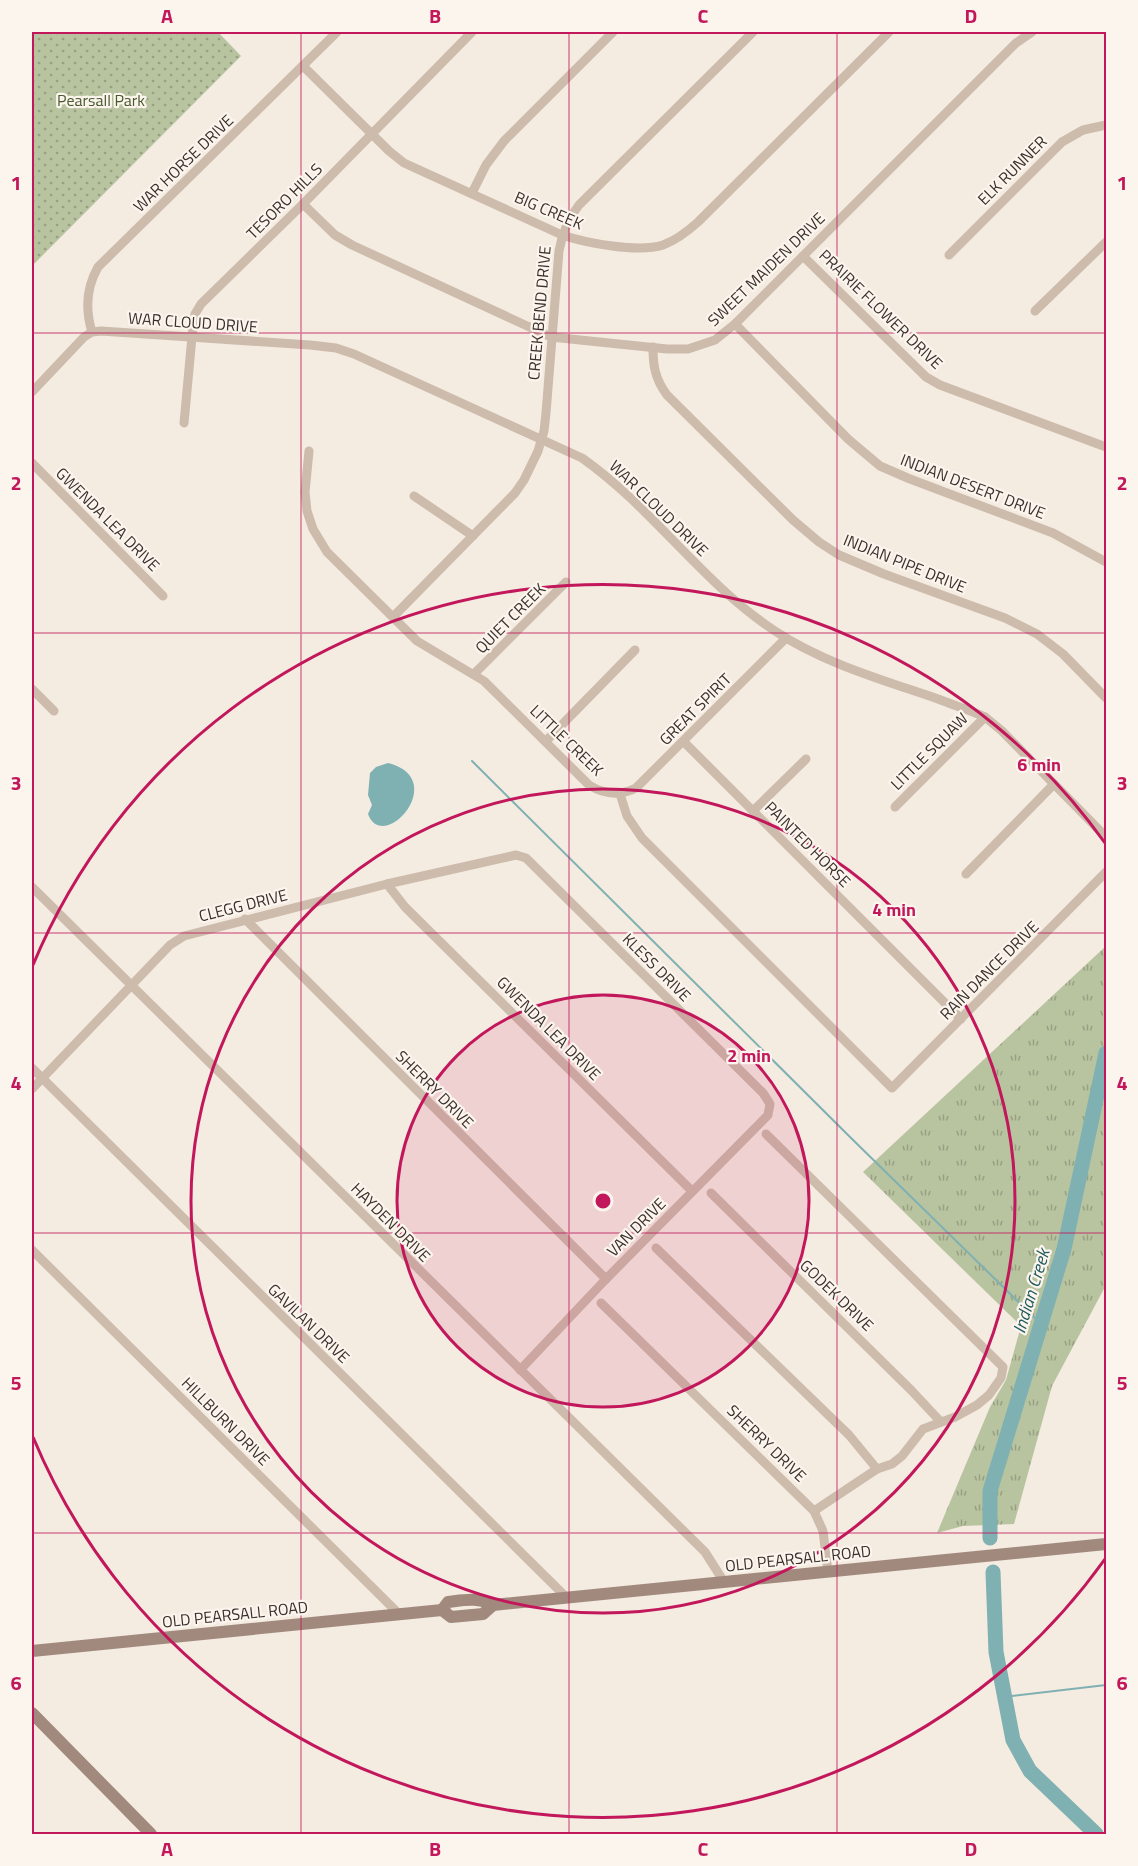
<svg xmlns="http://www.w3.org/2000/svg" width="1138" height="1866" viewBox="0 0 1138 1866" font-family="'Titillium Web',sans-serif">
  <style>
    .grass { fill: url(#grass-tufts) }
    .park { fill: url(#park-dots) }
    .water { fill: #7fb0b2 }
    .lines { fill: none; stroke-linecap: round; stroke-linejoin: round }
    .stream { stroke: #7fb0b2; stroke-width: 2 }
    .river { stroke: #7fb0b2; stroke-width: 15 }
    .minor { stroke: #cdbbac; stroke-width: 9 }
    .secondary { stroke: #a18a7d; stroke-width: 12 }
    .grid { fill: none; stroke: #c2185b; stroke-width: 1.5; stroke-opacity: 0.55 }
    .ring { fill: none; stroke: #c2185b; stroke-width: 3 }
    .labels { text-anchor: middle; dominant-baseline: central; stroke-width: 4.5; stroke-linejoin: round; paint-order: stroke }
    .park-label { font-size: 16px; fill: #4a5a2e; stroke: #fbf5ee }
    .street-label { font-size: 16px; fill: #3b302b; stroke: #fbf5ee }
    .water-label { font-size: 18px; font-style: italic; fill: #1f5a5e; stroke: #fbf5ee }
    .centre { fill: #c2185b; stroke: #fbf5ee; stroke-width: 3 }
    .ring-label { font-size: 18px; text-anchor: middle; font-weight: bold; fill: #c2185b; stroke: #fbf5ee; stroke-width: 4.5; stroke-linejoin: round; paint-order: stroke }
    .neatline { fill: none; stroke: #c2185b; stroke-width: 2 }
    .grid-label { font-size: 20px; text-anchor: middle; font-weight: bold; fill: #c2185b }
  </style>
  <defs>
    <pattern id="grass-tufts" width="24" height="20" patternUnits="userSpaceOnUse" patternTransform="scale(1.5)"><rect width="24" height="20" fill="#b8c4a0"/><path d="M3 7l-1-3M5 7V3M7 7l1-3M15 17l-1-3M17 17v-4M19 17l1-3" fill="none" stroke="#97a083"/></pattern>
    <pattern id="park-dots" width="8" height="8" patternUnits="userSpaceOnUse" patternTransform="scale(1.5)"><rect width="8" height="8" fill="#b8c4a0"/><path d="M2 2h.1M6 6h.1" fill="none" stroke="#97a083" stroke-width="1.8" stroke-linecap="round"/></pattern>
  </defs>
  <rect width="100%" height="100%" fill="#f4ebe1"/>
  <polygon class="grass" points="1106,946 1106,1285 1052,1386 1014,1524 963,1526 937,1533 990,1407 1006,1380 1021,1326 863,1172"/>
  <polygon class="park" points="32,32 220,32 219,33 241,56 32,266"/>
  <path class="water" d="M388 763C451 779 383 855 368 814L372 805 368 795 370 773 376 767Z"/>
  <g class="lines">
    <g class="stream">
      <polyline points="472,761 850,1137 1041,1324"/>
      <polyline points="1004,1697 1106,1685"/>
    </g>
    <g class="river">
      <polyline points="990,1538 990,1491 1064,1249 1106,1053"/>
      <polyline points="993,1572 996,1652 1013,1740 1030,1771 1096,1834"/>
    </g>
    <g class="minor">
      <path d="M303 66 389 151 404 163 562 235C586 243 638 253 663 245 677 240 688 231 698 222L889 32"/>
      <polyline points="472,193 486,165 504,141 613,32"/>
      <polyline points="303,204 335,235 352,245 551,337 667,349 688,349 715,340 735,324 1016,43 1032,32"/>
      <polyline points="949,255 1062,142 1083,130 1106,125"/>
      <polyline points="803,256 926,377 940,385 1106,447"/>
      <polyline points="1035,311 1106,242"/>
      <polyline points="735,324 848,439 880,466 910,479 1053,533 1106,562"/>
      <path d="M92 332C85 309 86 288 98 267L337 32"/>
      <path d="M653 347C653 366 655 379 667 395L793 520 819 542 839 555 884 574 1005 618 1037 634 1063 654 1106 698"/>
      <path d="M32 392 84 337 92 332 101 331 310 345 336 348 354 354 582 458C653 508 702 583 775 631 823 663 883 680 938 699 953 705 970 710 985 717L1002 731 1106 837"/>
      <polyline points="184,423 193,326 195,314 201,304 303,204 472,32"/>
      <path d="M309 451 305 492 307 511 313 529 327 552 417 641 484 681 589 785C605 795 620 796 636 788L786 638"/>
      <polyline points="32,463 163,596"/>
      <polyline points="414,496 473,536"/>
      <path d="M393 617 515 493 524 480 538 451 544 431 546 413 559 251C562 234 567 220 579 205L753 32"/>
      <polyline points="474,674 566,582"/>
      <polyline points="32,689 54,711"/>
      <polyline points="546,741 635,650"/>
      <polyline points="684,742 961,1019"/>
      <polyline points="620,794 627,816 642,838 892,1088 1106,872"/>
      <polyline points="895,807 985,717"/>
      <polyline points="753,811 806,759"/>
      <polyline points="966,874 1054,784"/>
      <polyline points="387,884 405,907 692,1191"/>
      <polyline points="32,887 705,1552 724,1582"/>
      <polyline points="245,919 606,1279"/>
      <polyline points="32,1068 567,1598"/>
      <polyline points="32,1089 170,945 184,936 387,884 516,855 526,858 763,1093 770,1104 768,1115 606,1279 520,1370"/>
      <polyline points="766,1134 1003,1367 1001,1378 989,1395 977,1405 955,1417 923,1429 902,1456 892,1464 877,1469 814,1511"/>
      <polyline points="711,1193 911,1390 940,1421"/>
      <polyline points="656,1248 849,1435 877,1469"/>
      <polyline points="32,1250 399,1614"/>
      <polyline points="601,1303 814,1511 823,1531 828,1572"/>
    </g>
    <g class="secondary">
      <path d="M442 1610 448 1602C465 1600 478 1597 493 1605L1106 1544"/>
      <polyline points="32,1651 442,1610 451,1617 483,1614 493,1605"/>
      <polyline points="32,1713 151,1834"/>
    </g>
  </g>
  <path class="grid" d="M301 32V1834M569 32V1834M837 32V1834M32 333H1106M32 633H1106M32 933H1106M32 1233H1106M32 1533H1106"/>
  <circle cx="603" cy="1201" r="206" fill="#c2185b" fill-opacity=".12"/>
  <g class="ring">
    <circle cx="603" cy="1201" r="206"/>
    <circle cx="603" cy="1201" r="412"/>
    <path d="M1105 1559A617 617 0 0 1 33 1437M33 965A617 617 0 0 1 1105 843"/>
  </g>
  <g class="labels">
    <g class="park-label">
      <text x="101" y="100">Pearsall Park</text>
    </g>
    <g class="street-label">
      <text transform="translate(183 163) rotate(-44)">WAR HORSE DRIVE</text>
      <text transform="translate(1012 170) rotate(-45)">ELK RUNNER</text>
      <text transform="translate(284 201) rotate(-45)">TESORO HILLS</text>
      <text transform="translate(549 210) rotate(23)">BIG CREEK</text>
      <text transform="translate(766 269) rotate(-44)">SWEET MAIDEN DRIVE</text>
      <text transform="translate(881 309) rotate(44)">PRAIRIE FLOWER DRIVE</text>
      <text transform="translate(539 313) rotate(-85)">CREEK BEND DRIVE</text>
      <text transform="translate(193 322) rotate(4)">WAR CLOUD DRIVE</text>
      <text transform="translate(973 486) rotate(21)">INDIAN DESERT DRIVE</text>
      <text transform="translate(659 508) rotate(44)">WAR CLOUD DRIVE</text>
      <text transform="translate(108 519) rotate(45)">GWENDA LEA DRIVE</text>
      <text transform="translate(905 563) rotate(22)">INDIAN PIPE DRIVE</text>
      <text transform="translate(510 618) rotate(-45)">QUIET CREEK</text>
      <text transform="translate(695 709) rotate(-45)">GREAT SPIRIT</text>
      <text transform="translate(567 740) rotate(44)">LITTLE CREEK</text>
      <text transform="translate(929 751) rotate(-45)">LITTLE SQUAW</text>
      <text transform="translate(808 844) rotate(45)">PAINTED HORSE</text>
      <text transform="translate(243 905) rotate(-14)">CLEGG DRIVE</text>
      <text transform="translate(657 967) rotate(45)">KLESS DRIVE</text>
      <text transform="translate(989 970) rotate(-45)">RAIN DANCE DRIVE</text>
      <text transform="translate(549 1028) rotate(45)">GWENDA LEA DRIVE</text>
      <text transform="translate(435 1089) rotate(45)">SHERRY DRIVE</text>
      <text transform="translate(391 1222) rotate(45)">HAYDEN DRIVE</text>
      <text transform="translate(636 1227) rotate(-45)">VAN DRIVE</text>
      <text transform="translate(837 1295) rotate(44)">GODEK DRIVE</text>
      <text transform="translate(309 1323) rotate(44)">GAVILAN DRIVE</text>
      <text transform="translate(226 1421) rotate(45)">HILLBURN DRIVE</text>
      <text transform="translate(767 1443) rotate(44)">SHERRY DRIVE</text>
      <text transform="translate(798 1558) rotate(-6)">OLD PEARSALL ROAD</text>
      <text transform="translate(235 1614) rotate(-6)">OLD PEARSALL ROAD</text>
    </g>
    <g class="water-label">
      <text transform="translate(1031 1291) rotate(-73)">Indian Creek</text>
    </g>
  </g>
  <circle cx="603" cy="1201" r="9" class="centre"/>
  <g class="ring-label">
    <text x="1039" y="771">6 min</text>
    <text x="894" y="916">4 min</text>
    <text x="749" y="1062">2 min</text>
  </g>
  <rect width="1138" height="1866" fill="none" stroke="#fbf5ee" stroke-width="66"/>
  <rect x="33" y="33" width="1072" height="1800" class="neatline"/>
  <g class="grid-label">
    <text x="167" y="23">A</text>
    <text x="435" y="23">B</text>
    <text x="703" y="23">C</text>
    <text x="971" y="23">D</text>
    <text x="16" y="190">1</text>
    <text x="1122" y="190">1</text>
    <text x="16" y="490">2</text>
    <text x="1122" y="490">2</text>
    <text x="16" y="790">3</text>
    <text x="1122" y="790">3</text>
    <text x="16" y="1090">4</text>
    <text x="1122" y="1090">4</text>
    <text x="16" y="1390">5</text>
    <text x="1122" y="1390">5</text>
    <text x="16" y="1690">6</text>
    <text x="1122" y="1690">6</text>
    <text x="167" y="1856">A</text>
    <text x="435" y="1856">B</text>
    <text x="703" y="1856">C</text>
    <text x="971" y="1856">D</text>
  </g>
</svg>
